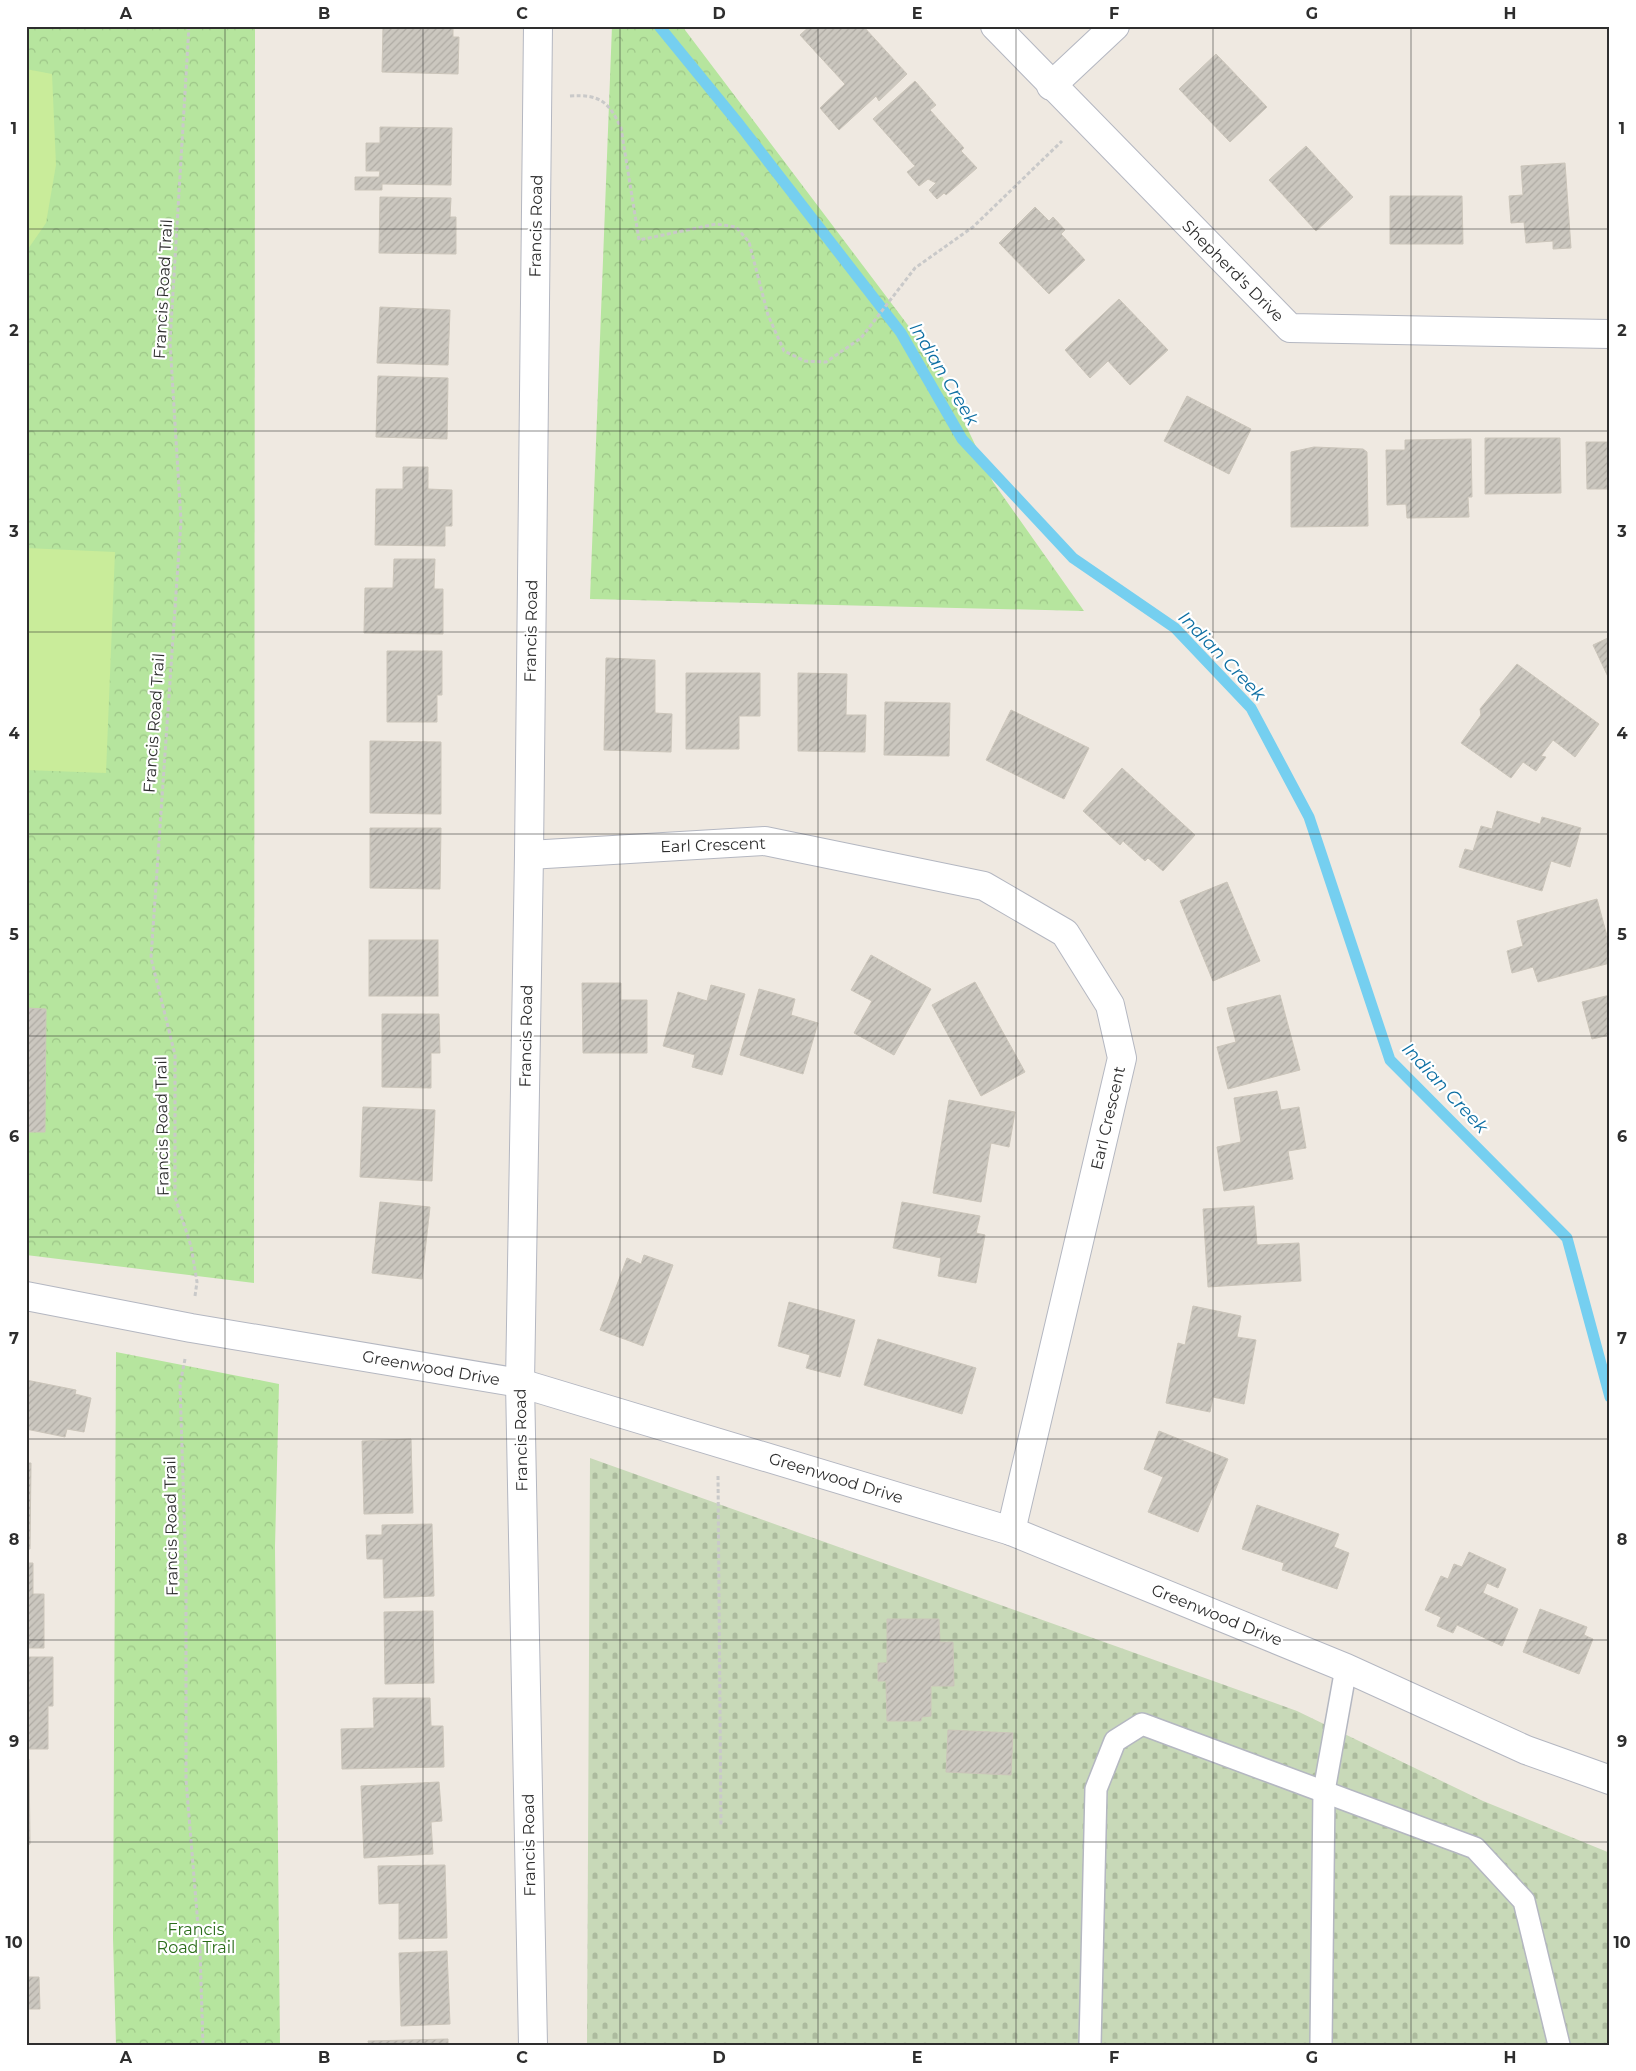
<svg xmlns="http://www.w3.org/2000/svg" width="1636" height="2071" viewBox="0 0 1636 2071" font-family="Montserrat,sans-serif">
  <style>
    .cemetery { fill: url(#cemetery-stones) }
    .park { fill: url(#park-crowns) }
    .pitch { fill: #c9ec9a }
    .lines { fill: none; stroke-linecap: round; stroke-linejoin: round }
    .stream { stroke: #75cff0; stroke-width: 11 }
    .building { fill: url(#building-hatch); stroke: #cbc5ba }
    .service-casing { stroke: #b4b7c1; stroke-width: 24 }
    .minor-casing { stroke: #b4b7c1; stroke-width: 30 }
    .path { stroke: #c9c9c9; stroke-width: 3; stroke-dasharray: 4 2.5; stroke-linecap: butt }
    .service { stroke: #fff; stroke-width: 21 }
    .minor { stroke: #fff; stroke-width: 28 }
    .grid { fill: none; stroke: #2e2e2e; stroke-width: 1; stroke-opacity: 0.55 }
    .labels { text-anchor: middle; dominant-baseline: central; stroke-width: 4.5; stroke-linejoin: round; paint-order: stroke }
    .street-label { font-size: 16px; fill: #2e2e2e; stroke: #fff }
    .park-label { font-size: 16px; fill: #2c6e1b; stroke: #fff }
    .water-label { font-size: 18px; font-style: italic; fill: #0d6fa3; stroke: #fff }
    .neatline { fill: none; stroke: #2e2e2e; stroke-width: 2 }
    .grid-label { font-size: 16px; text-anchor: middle; font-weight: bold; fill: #2e2e2e }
  </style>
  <defs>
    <pattern id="cemetery-stones" width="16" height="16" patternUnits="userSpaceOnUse" patternTransform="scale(1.25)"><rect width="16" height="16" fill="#c8d9b8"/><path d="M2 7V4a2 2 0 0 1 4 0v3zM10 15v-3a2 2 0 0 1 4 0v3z" fill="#acbb9e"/></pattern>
    <pattern id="park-crowns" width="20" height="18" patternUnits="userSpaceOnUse" patternTransform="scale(1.25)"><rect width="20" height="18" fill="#b6e59e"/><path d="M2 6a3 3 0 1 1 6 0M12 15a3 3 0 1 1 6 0" fill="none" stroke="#9dc588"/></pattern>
    <pattern id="building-hatch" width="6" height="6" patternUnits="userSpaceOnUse" patternTransform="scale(1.25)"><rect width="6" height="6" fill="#cbc7bf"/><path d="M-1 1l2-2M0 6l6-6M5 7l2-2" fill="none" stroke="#afaba4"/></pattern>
  </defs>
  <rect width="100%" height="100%" fill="#efe9e1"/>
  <polygon class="cemetery" points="590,1458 1297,1711 1483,1801 1610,1853 1610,2045 587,2045"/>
  <g class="park">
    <polygon points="26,26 255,26 254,1283 26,1255"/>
    <polygon points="612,26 682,26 935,361 993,482 1084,611 590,599"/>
    <polygon points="116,1352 279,1384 275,1547 280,2045 116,2045 113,1939"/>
  </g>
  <g class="pitch">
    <polygon points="26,69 52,74 56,165 46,223 26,252"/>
    <polygon points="26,548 115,552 106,773 26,770"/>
  </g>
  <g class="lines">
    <polyline class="stream" points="659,26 739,124 901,333 962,439 1073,558 1175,628 1251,708 1309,817 1390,1060 1567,1238 1610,1397"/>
  </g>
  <g class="building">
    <polygon points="383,26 453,26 453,37 459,37 458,74 382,72"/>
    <polygon points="810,26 863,26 907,74 879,101 876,96 839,130 820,108 845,84 800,35"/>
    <polygon points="1216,54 1267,107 1230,142 1179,89"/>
    <polygon points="915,81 936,105 930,110 964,148 961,151 977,168 946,195 944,193 937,199 929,190 936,183 928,179 919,186 907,172 915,166 873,119"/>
    <polygon points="380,127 452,128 451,185 382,184 382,190 355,190 355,177 379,177 380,171 366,171 366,143 380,143"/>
    <polygon points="1306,146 1353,197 1316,231 1269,180"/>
    <polygon points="1565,163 1571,248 1553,249 1553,241 1526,243 1524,222 1511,223 1509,196 1523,195 1521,166"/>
    <polygon points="1390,196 1462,196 1463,244 1390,244"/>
    <polygon points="380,197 451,198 450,217 456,217 456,254 379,253"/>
    <polygon points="1035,207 1049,221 1053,217 1065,230 1061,234 1085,260 1049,294 999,243"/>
    <polygon points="1119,299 1168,350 1130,385 1108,361 1090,378 1065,350"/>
    <polygon points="380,307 450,310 448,365 377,363"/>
    <polygon points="378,376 448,378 447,439 376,437"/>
    <polygon points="1187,396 1251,429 1229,474 1164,441"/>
    <polygon points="1485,438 1560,438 1561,493 1485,494"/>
    <polygon points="1471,439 1472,497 1468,497 1469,517 1407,518 1406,504 1387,505 1386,450 1405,450 1405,440"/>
    <polygon points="1586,442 1610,442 1610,489 1587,489"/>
    <polygon points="1314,447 1363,449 1367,452 1368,526 1291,527 1291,452"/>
    <polygon points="403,467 428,467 428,489 452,490 452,526 445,526 445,546 375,545 376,489 403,489"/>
    <polygon points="394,559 435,559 434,589 443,589 443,634 364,633 365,588 393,588"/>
    <polygon points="1610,637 1610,681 1593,645"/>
    <polygon points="387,651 442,651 442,695 437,695 437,722 387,722"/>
    <polygon points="606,658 655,660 655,713 672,714 671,752 604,750"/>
    <polygon points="1517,664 1599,724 1575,757 1553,740 1541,756 1546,757 1536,771 1523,762 1511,778 1461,743 1481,715 1480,709"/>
    <polygon points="686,673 760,673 760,716 739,716 739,749 686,749"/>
    <polygon points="798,673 847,674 846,715 866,715 865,752 798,751"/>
    <polygon points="885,702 950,703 949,756 884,755"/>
    <polygon points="1011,710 1089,748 1064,799 986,760"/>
    <polygon points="370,741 441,742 441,814 370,813"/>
    <polygon points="1122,768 1195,835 1163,871 1148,858 1145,861 1123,841 1120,845 1083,811"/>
    <polygon points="1497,811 1540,824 1542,817 1581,828 1570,867 1551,861 1542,891 1459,867 1465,849 1473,851 1481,826 1492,829"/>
    <polygon points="370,828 441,828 440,889 370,888"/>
    <polygon points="1227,882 1260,961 1213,981 1180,901"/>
    <polygon points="1597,899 1610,947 1610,963 1538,982 1533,967 1512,973 1507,951 1523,946 1517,921"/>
    <rect x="369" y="940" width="69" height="56"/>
    <polygon points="871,955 931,989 894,1055 854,1033 872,1001 851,990"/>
    <polygon points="975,982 1025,1072 981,1096 932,1005"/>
    <polygon points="582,983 621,983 621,1000 647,1000 647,1053 583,1053"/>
    <polygon points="711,985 745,994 722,1075 692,1067 695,1055 663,1046 678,992 707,1001"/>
    <polygon points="759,989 795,999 791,1015 818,1023 803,1074 740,1055"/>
    <polygon points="1280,995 1300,1070 1228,1089 1217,1047 1236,1042 1227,1008"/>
    <polygon points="1610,995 1610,1035 1592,1039 1582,1002"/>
    <polygon points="26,1008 46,1009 45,1132 26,1132"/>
    <polygon points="382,1014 439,1014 440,1053 431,1053 431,1088 382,1087"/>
    <polygon points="1277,1091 1281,1110 1299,1107 1306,1148 1288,1151 1293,1179 1224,1191 1217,1147 1241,1142 1234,1098"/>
    <polygon points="949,1100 1015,1112 1009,1147 991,1143 981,1202 933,1193"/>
    <polygon points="363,1107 435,1110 432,1181 360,1177"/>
    <polygon points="380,1202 430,1207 422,1279 372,1273"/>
    <polygon points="902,1202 980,1216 976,1233 985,1235 976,1283 938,1276 941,1258 893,1248"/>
    <polygon points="1254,1206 1257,1245 1299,1243 1301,1281 1208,1287 1203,1209"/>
    <polygon points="644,1255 673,1265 643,1346 600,1330 627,1258 641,1264"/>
    <polygon points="789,1302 855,1320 840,1377 806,1368 810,1355 778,1346"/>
    <polygon points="1193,1306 1241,1316 1237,1337 1256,1340 1244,1404 1213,1397 1210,1412 1166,1403 1178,1343 1185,1345"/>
    <polygon points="878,1339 976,1368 962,1414 864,1385"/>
    <polygon points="26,1380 76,1390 75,1394 91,1398 84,1432 67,1429 65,1437 26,1429"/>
    <polygon points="1159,1431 1228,1459 1198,1532 1148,1512 1163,1477 1144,1469"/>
    <polygon points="411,1439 413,1513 364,1514 362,1441"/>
    <polygon points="26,1463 31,1463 30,1549 26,1549"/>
    <polygon points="1257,1505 1339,1534 1334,1547 1349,1553 1337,1589 1282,1570 1284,1563 1242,1549"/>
    <polygon points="432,1524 434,1596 384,1598 383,1559 367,1559 366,1535 382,1535 382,1525"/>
    <polygon points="1469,1552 1506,1569 1498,1588 1487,1583 1483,1593 1518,1609 1502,1646 1457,1625 1453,1633 1437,1626 1441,1617 1425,1610 1441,1576 1448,1579 1454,1564 1462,1567"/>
    <polygon points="26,1563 33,1563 33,1594 44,1594 44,1648 26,1648"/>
    <polygon points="1540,1609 1587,1627 1584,1635 1593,1639 1579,1674 1523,1652"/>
    <polygon points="433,1611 434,1683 385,1684 384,1612"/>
    <polygon points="887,1619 939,1619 940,1642 953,1642 954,1686 931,1686 931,1716 922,1717 921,1721 887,1721 886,1681 878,1681 878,1663 887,1663"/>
    <polygon points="26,1657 53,1657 53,1706 48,1706 48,1749 26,1749"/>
    <polygon points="373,1698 430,1698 431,1726 443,1726 444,1767 342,1769 341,1729 374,1728"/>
    <polygon points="948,1730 1013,1733 1011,1775 946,1772"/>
    <polygon points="26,1759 29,1759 30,1844 26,1845"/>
    <polygon points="439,1782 442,1821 431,1822 433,1854 364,1858 361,1786"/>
    <polygon points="26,1860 27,1860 28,1931 26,1931"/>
    <polygon points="445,1865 447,1938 399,1939 399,1903 379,1904 378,1866"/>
    <polygon points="447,1951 450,2024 401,2026 399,1953"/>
    <polygon points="26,1977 39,1977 40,2009 26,2009"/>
    <polygon points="448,2039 448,2045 369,2045 368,2041"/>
  </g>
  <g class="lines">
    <g class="service-casing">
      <g id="service">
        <polyline points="1090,2045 1096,1789 1115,1741 1142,1724 1475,1848 1524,1901 1559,2045"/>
        <polyline points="1321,2045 1324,1791 1346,1668"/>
      </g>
    </g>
    <g class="minor-casing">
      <g id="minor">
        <polyline points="995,26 1290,328 1610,334"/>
        <polyline points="1051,86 1115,26"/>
        <polyline points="529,855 765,841 984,886 1065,933 1110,1005 1122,1058 1011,1531"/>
        <polyline points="26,1296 191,1328 520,1383 1011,1531 1346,1668 1526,1750 1610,1780"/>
        <polyline points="533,2045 520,1383 529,855 538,26"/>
      </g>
    </g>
    <g class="path">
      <polyline points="189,26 170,342 181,521 151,958 175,1055 175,1197 191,1246 197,1282 195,1296"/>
      <path d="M570 96C600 94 609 102 621 128L639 240 716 224 736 227 749 242 768 315 784 351 805 361 826 362 861 338 915 268 973 227 1062 141"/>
      <polyline points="185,1359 180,1385 186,1574 186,1780 200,1950 203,2045"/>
      <polyline points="718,1476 721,1826"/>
    </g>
    <use href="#service" class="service"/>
    <use href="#minor" class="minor"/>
  </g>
  <path class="grid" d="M225 26V2045M423 26V2045M620 26V2045M818 26V2045M1016 26V2045M1213 26V2045M1411 26V2045M26 229H1610M26 431H1610M26 632H1610M26 834H1610M26 1036H1610M26 1237H1610M26 1439H1610M26 1640H1610M26 1842H1610"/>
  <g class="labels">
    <g class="street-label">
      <text transform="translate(536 226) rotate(-89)">Francis Road</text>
      <text transform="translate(1233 271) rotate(45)">Shepherd's Drive</text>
      <text transform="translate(163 289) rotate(-87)">Francis Road Trail</text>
      <text transform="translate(531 631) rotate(-89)">Francis Road</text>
      <text transform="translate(154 723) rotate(-86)">Francis Road Trail</text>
      <text transform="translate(713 845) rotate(-2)">Earl Crescent</text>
      <text transform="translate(526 1036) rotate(-89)">Francis Road</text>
      <text transform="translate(1108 1118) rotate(-77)">Earl Crescent</text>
      <text transform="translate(162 1126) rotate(-91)">Francis Road Trail</text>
      <text transform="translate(431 1368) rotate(10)">Greenwood Drive</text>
      <text transform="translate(521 1440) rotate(-91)">Francis Road</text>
      <text transform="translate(836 1478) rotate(17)">Greenwood Drive</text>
      <text transform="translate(171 1526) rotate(-91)">Francis Road Trail</text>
      <text transform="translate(1217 1615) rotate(22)">Greenwood Drive</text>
      <text transform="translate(529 1845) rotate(-91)">Francis Road</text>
    </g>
    <g class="park-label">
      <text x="196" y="1929">Francis<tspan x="196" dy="18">Road Trail</tspan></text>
    </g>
    <g class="water-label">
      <text transform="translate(944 374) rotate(59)">Indian Creek</text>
      <text transform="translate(1222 656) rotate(46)">Indian Creek</text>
      <text transform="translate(1445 1088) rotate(47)">Indian Creek</text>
    </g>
  </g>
  <rect width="1636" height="2071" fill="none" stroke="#ffffff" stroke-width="55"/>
  <rect x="28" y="28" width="1580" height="2016" class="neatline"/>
  <g class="grid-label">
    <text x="126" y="19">A</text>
    <text x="324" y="19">B</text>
    <text x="522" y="19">C</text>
    <text x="719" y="19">D</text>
    <text x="917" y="19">E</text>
    <text x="1114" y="19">F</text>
    <text x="1312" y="19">G</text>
    <text x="1510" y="19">H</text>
    <text x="14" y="134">1</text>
    <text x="1622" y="134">1</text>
    <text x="14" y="336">2</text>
    <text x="1622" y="336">2</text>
    <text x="14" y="537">3</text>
    <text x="1622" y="537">3</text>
    <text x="14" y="739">4</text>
    <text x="1622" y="739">4</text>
    <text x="14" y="940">5</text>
    <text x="1622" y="940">5</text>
    <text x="14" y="1142">6</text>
    <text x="1622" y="1142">6</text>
    <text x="14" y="1344">7</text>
    <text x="1622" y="1344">7</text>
    <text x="14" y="1545">8</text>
    <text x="1622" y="1545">8</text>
    <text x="14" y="1747">9</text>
    <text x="1622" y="1747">9</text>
    <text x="14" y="1948">10</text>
    <text x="1622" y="1948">10</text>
    <text x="126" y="2063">A</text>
    <text x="324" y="2063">B</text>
    <text x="522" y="2063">C</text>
    <text x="719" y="2063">D</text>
    <text x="917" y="2063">E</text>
    <text x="1114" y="2063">F</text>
    <text x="1312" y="2063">G</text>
    <text x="1510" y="2063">H</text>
  </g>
</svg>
